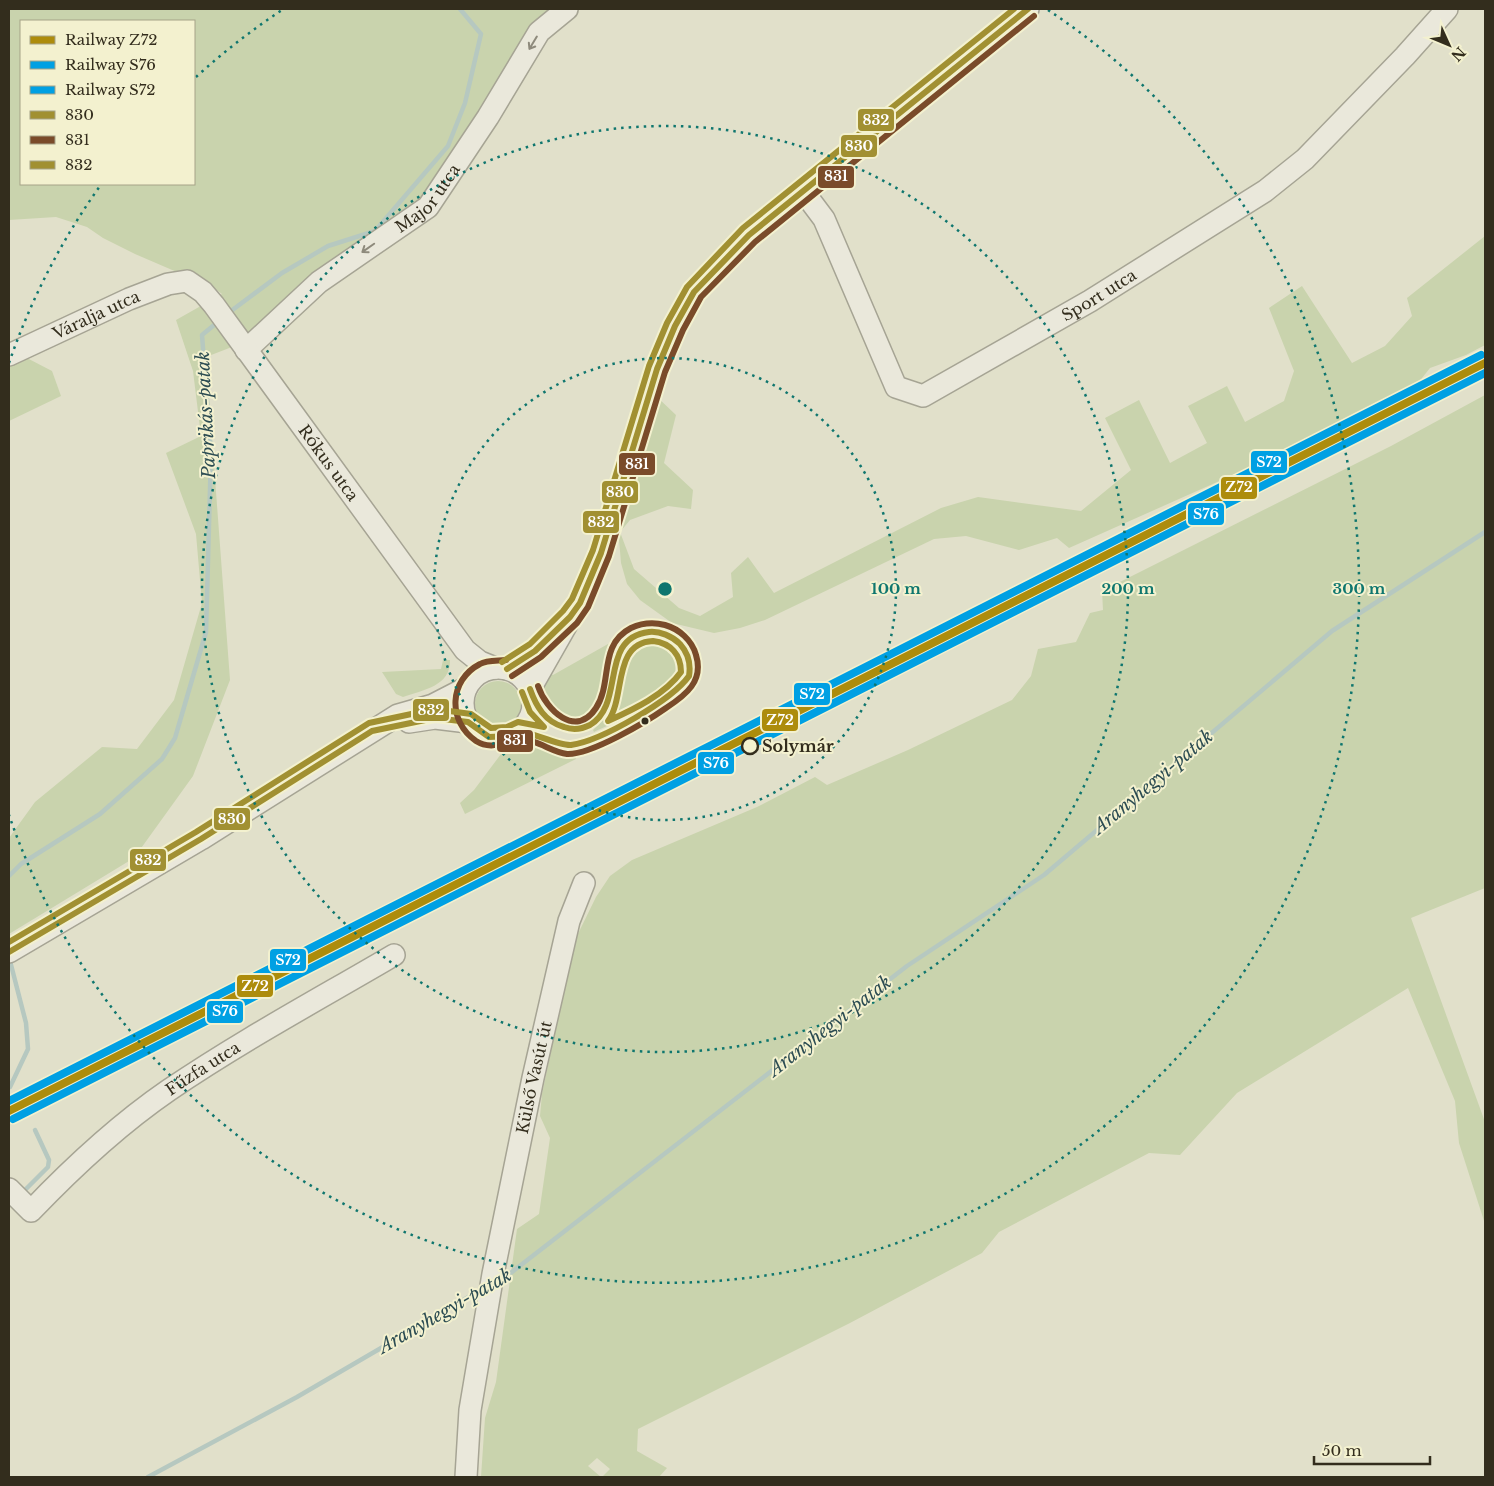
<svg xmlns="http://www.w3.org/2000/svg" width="1494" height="1486" viewBox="0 0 1494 1486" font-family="'Libre Baskerville',serif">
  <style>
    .green { fill: #c9d3ad; fill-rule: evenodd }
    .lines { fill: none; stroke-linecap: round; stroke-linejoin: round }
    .stream { stroke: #b6c8c0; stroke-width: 4.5 }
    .minor-casing { stroke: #a6a494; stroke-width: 24 }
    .minor { stroke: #eae8db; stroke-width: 21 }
    .bus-1-casing { stroke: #f3f1cf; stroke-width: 10 }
    .bus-2-casing { stroke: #f3f1cf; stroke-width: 10 }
    .bus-3-casing { stroke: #f3f1cf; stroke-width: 10 }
    .bus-1 { stroke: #a19032; stroke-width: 6 }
    .bus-2 { stroke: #7a4b2a; stroke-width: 6 }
    .bus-3 { stroke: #a19032; stroke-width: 6 }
    .rail-1-casing { stroke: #f3f1cf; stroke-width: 11 }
    .rail-2-casing { stroke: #f3f1cf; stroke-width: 11 }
    .rail-3-casing { stroke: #f3f1cf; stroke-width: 11 }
    .rail-1 { stroke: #ad8c0c; stroke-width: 8 }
    .rail-2 { stroke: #00a0e3; stroke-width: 8 }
    .rail-3 { stroke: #00a0e3; stroke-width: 8 }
    .oneway { stroke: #8e8a7c }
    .ring { fill: none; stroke: #0f766e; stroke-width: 2.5; stroke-dasharray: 2.5 5 }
    .bus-dot { fill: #332d1d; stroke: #f3f1cf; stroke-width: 2 }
    .stop-dot { fill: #f3f1cf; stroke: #332d1d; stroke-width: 2.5 }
    .labels { text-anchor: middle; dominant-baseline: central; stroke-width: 4; stroke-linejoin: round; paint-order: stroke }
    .street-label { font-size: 16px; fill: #332d1d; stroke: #f3f1cf }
    .stop-label { font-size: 16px; font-weight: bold; fill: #332d1d; stroke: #f3f1cf; text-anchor: start }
    .water-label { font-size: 18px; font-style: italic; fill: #2c4c52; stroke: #f3f1cf }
    .centre { fill: #0f766e; stroke: #f3f1cf; stroke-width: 2.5 }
    .ring-label { font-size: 15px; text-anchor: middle; font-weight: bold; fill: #0f766e; stroke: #f3f1cf; stroke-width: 4; stroke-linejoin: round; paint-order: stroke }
    .line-badge { stroke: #f3f1cf; stroke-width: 2 }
    .badge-label { font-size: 14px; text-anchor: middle; font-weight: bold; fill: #fff }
  </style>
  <rect width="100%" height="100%" fill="#e1e0ca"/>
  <g class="green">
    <path d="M9 9H555L528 32 420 203 250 340 206 357 230 680 193 776 134 858 9 934V838L35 802 102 747 137 749 174 700 202 603 196 534 166 453 201 436 193 371 176 320 222 294 214 288 135 254 103 238 87 227 56 217 9 220ZM21 21H194V184H21Z"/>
    <polygon points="1485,236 1485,345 1466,355 1430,368 1418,383 1271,458 1069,548 1057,538 1019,550 966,536 934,539 765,620 740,628 714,633 672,623 640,600 627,584 621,563 618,527 656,396 676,415 664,463 693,490 691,509 668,506 630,520 620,532 634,569 679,608 700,616 733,597 731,573 748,557 774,593 941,508 978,497 1081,511 1131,470 1105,418 1139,400 1170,463 1207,443 1188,406 1227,386 1245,422 1284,401 1294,371 1269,308 1302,286 1352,363 1385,346 1412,316 1407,298"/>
    <polygon points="23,356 52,371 61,396 9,421 9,362"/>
    <polygon points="1485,395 1485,888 1411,918 1485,1122 1485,1224 1459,1143 1455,1101 1408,988 1237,1093 1180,1155 1149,1153 999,1232 982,1253 850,1323 638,1429 637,1451 667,1468 659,1477 602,1477 610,1469 597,1458 588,1466 601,1477 481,1477 485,1418 496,1382 517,1229 539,1214 550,1138 540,1116 542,1094 574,942 596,897 610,876 632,860 757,807 815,777 827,785 908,750 1012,700 1031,676 1038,649 1076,642 1090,613 1103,610 1102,591 1391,446"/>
    <path d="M648 640C659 641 669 645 673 655 690 692 619 720 594 732L593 730C603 720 614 709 618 696 627 670 613 650 648 640Z"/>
    <path d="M608 644 611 647C600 669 615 689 594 712 578 730 543 722 539 697 538 688 543 679 546 671L553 675Z"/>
    <path d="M443 660H450C451 686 423 690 403 697L396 694 382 672 441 669Z"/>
    <circle cx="498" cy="704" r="23"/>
    <path d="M520 744C539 743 555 758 573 753L576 759 465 814 460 803 474 790 501 754 509 747Z"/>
  </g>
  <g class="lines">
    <g class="stream">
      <polyline points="227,314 282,273 328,246 375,231 448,146 465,103 481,34 460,9"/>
      <polyline points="9,876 21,864 100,814 162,759 175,738 206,632 211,454 202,335 219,321"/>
      <polyline points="9,957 26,1023 28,1049 10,1087"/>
      <polyline points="21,1194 48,1167 49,1160 35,1130"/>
      <polyline points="499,1282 907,966 1044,875 1332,631 1485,532"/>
      <polyline points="148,1477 297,1397 484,1288"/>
    </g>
    <g class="minor-casing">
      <g id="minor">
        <path id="s1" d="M803 191 824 219 896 387 923 396 1090 301 1265 191 1305 159 1405 56 1447 9"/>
        <path id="s2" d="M246 350 319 282 428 207 488 117 539 32 567 9"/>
        <path id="s3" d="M9 355 129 299 168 284 187 281 203 292 214 305 465 650 480 662 495 668"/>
        <circle cx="498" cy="703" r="35"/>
        <polyline points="507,669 535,651 554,633"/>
        <polyline points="530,689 588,587 601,553 657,369 675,326 694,292 717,266 749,235 1028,9"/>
        <polyline points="409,722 435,718 468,722"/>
        <polyline points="9,952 201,839 398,715 433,705 466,688"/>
        <path id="s4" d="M9 1189 31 1211C74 1166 118 1125 169 1090 241 1041 319 999 394 955"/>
        <path id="s5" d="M466 1477 470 1410 493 1274 533 1078 569 921 584 883"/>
      </g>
    </g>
    <use href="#minor" class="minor"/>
    <g class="bus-1-casing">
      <g id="bus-1">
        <polyline points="507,669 535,651 570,617 580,603 601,553 657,369 675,326 694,292 749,235 1028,9"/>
        <path d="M9 952 201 839 372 731 435 718 468 722 489 737 509 736 519 731C534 733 559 746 571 745 601 741 672 700 689 676 691 664 688 653 680 644 672 636 660 631 649 632 598 638 626 704 590 725 582 729 572 730 564 727 545 722 536 706 530 689"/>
      </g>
    </g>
    <g class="bus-2-casing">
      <g id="bus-2">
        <path d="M506 660C498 661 487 660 480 664 449 680 447 721 476 741 492 751 505 741 520 740 537 739 551 752 567 754 591 755 646 722 666 708 686 695 704 681 696 655 692 640 679 629 665 625 653 622 642 623 631 628 598 645 613 682 596 708 576 739 546 710 538 686"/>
        <polyline points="512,676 541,657 577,623 588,607 609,556 665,372 683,330 701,297 755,242 1034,16"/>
      </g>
    </g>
    <g class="bus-3-casing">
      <g id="bus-3">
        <path d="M653 641C671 643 681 655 681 672 665 695 632 710 608 721 626 697 612 643 653 641Z"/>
        <polyline points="502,662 530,644 563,611 572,599 593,550 649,366 667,323 687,287 743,228 1014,9"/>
        <polyline points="9,942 196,832 369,723 435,709 471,714 491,728 507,727 518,722 544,727 530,712 522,692"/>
      </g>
    </g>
    <use href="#bus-1" class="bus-1"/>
    <use href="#bus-2" class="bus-2"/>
    <use href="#bus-3" class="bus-3"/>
    <g class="rail-1-casing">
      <polyline id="rail-1" points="9,1111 1485,363"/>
    </g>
    <g class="rail-2-casing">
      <polyline id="rail-2" points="13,1119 1485,373"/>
    </g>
    <g class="rail-3-casing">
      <polyline id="rail-3" points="9,1101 1481,355"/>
    </g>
    <use href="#rail-1" class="rail-1"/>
    <use href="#rail-2" class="rail-2"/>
    <use href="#rail-3" class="rail-3"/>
  </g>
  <defs><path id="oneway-shaft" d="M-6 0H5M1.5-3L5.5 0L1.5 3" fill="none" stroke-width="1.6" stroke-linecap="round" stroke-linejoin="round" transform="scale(1.25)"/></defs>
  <g class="oneway">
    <use href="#oneway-shaft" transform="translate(533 43) rotate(121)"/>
    <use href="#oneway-shaft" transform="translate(368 248) rotate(145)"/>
  </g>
  <g class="ring">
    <circle cx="665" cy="589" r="231"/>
    <circle cx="665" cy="589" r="463"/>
    <path d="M9 363A694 694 0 0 1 100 186M196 77A694 694 0 0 1 282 10M1048 10A694 694 0 1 1 9 815"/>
  </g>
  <circle class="bus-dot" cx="645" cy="721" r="4.5"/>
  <circle class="stop-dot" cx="750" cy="746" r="8"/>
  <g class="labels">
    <g class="street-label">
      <text stroke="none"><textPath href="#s2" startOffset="238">Major utca</textPath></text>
      <text stroke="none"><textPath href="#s1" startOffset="449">Sport utca</textPath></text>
      <text stroke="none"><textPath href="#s3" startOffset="96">Váralja utca</textPath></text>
      <text stroke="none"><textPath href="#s3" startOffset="425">Rókus utca</textPath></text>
      <text stroke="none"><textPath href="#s4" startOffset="255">Fűzfa utca</textPath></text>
      <text stroke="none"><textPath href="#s5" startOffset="406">Külső Vasút út</textPath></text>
    </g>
    <g class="stop-label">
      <text x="762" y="746">Solymár</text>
    </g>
    <g class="water-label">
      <text transform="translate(206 415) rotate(-93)">Paprikás-patak</text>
      <text transform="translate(1153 782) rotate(-40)">Aranyhegyi-patak</text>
      <text transform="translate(830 1026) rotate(-38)">Aranyhegyi-patak</text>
      <text transform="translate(445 1311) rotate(-30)">Aranyhegyi-patak</text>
    </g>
  </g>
  <circle cx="665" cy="589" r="8" class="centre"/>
  <g class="ring-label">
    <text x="896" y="594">100 m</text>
    <text x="1128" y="594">200 m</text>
    <text x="1359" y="594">300 m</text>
  </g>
  <g class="line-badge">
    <rect x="857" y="108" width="38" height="24" rx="5" fill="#a19032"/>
    <rect x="840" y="134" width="38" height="24" rx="5" fill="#a19032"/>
    <rect x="817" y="165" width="38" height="24" rx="5" fill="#7a4b2a"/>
    <rect x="1250" y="450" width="38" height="24" rx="5" fill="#00a0e3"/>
    <rect x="618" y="452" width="38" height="24" rx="5" fill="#7a4b2a"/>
    <rect x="1220" y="476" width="38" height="24" rx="5" fill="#ad8c0c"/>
    <rect x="601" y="480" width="38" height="24" rx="5" fill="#a19032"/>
    <rect x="1187" y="502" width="38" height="24" rx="5" fill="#00a0e3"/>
    <rect x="582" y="510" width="38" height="24" rx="5" fill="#a19032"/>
    <rect x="793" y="682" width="38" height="24" rx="5" fill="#00a0e3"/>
    <rect x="412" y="698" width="38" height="24" rx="5" fill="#a19032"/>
    <rect x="761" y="708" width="38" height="24" rx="5" fill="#ad8c0c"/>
    <rect x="496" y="729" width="38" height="24" rx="5" fill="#7a4b2a"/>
    <rect x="697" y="751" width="38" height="24" rx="5" fill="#00a0e3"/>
    <rect x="213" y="807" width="38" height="24" rx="5" fill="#a19032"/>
    <rect x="129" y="848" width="38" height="24" rx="5" fill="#a19032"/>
    <rect x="269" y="948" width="38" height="24" rx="5" fill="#00a0e3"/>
    <rect x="236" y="974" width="38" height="24" rx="5" fill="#ad8c0c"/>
    <rect x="206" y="1000" width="38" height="24" rx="5" fill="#00a0e3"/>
  </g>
  <g class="badge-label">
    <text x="876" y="125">832</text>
    <text x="859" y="151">830</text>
    <text x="836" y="181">831</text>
    <text x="1269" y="467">S72</text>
    <text x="637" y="469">831</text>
    <text x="1239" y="492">Z72</text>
    <text x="620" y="497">830</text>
    <text x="1206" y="519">S76</text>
    <text x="601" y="527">832</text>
    <text x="812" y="699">S72</text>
    <text x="431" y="715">832</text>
    <text x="780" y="725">Z72</text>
    <text x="515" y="745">831</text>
    <text x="716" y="768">S76</text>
    <text x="232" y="824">830</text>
    <text x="148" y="865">832</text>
    <text x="288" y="965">S72</text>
    <text x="255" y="991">Z72</text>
    <text x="225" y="1016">S76</text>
  </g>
  <rect width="1494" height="1486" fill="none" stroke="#332d1d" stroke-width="20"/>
  <rect x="20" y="20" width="175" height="165" fill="#f3f1cf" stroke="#a6a388"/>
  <rect x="30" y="36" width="25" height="8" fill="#ad8c0c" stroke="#a6a388"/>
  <text x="65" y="45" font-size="15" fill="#332d1d">Railway Z72</text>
  <rect x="30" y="61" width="25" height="8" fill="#00a0e3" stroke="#a6a388"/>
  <text x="65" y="70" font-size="15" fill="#332d1d">Railway S76</text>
  <rect x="30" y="86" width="25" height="8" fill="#00a0e3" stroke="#a6a388"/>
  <text x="65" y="95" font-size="15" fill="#332d1d">Railway S72</text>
  <rect x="30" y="111" width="25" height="8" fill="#a19032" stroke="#a6a388"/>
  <text x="65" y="120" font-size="15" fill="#332d1d">830</text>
  <rect x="30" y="136" width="25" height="8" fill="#7a4b2a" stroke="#a6a388"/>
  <text x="65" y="145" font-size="15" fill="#332d1d">831</text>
  <rect x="30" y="161" width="25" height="8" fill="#a19032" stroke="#a6a388"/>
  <text x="65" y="170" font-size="15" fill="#332d1d">832</text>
  <g transform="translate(1449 45) rotate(134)" stroke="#f3f1cf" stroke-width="4" paint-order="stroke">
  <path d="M0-4L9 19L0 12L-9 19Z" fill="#332d1d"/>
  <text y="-8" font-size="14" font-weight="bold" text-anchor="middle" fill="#332d1d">N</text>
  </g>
  <path d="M1314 1456v8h116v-8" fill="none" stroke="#332d1d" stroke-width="2.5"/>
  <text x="1322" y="1456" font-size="15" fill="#332d1d" stroke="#f3f1cf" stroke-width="4" paint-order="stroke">50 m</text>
</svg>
